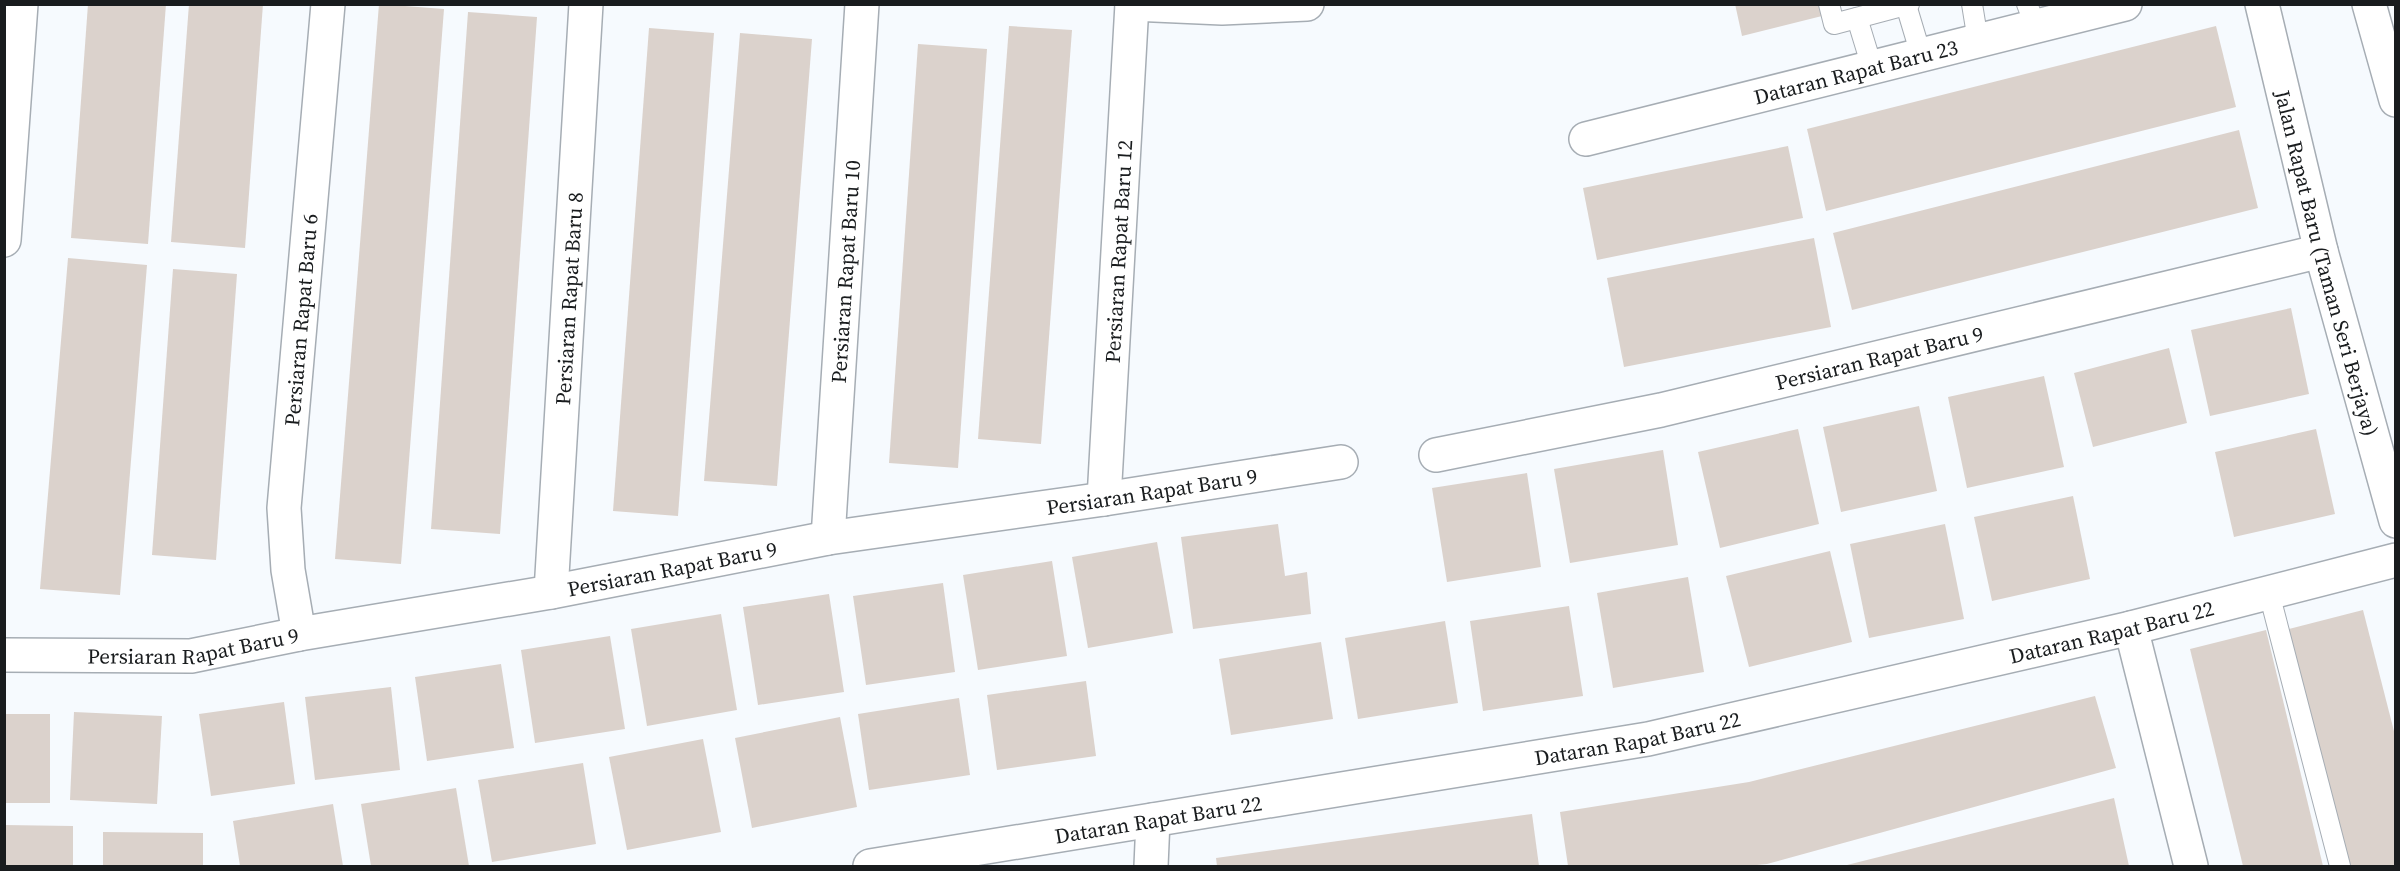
<svg xmlns="http://www.w3.org/2000/svg" width="2400" height="871" viewBox="0 0 2400 871" font-family="'Source Serif 4',serif">
  <style>
    .building { fill: #dbd2cc }
    .lines { fill: none; stroke-linecap: round; stroke-linejoin: round }
    .service-casing { stroke: #a6adb4; stroke-width: 22 }
    .minor-casing { stroke: #a6adb4; stroke-width: 36 }
    .tertiary-casing { stroke: #a6adb4; stroke-width: 36 }
    .service { stroke: #fff; stroke-width: 20 }
    .minor { stroke: #fff; stroke-width: 33 }
    .tertiary { stroke: #fff; stroke-width: 33 }
    .labels { text-anchor: middle; dominant-baseline: central; stroke-width: 6; stroke-linejoin: round; paint-order: stroke }
    .street-label { font-size: 21px; fill: #191c1e; stroke: #fff }
  </style>
  <rect width="100%" height="100%" fill="#f6fafe"/>
  <g class="building">
    <polygon points="88,4 166,4 148,244 71,238"/>
    <polygon points="189,4 263,4 245,248 171,242"/>
    <polygon points="379,4 444,9 401,564 335,559"/>
    <polygon points="1735,4 1819,4 1822,16 1742,36"/>
    <polygon points="468,12 537,17 500,534 431,529"/>
    <polygon points="1009,26 1072,30 1041,444 978,439"/>
    <polygon points="2216,26 2236,107 1826,211 1807,129"/>
    <polygon points="649,28 714,33 678,516 613,511"/>
    <polygon points="740,33 812,39 777,486 704,481"/>
    <polygon points="918,44 987,49 958,468 889,463"/>
    <polygon points="2239,130 2258,208 1852,310 1833,233"/>
    <polygon points="1788,146 1803,218 1597,260 1583,188"/>
    <polygon points="1814,238 1831,327 1624,367 1607,278"/>
    <polygon points="68,258 147,265 120,595 40,589"/>
    <polygon points="173,269 237,274 216,560 152,555"/>
    <polygon points="2291,308 2309,394 2210,416 2191,330"/>
    <polygon points="2169,348 2187,423 2093,447 2074,373"/>
    <polygon points="2044,376 2064,467 1967,488 1948,397"/>
    <polygon points="1919,406 1937,491 1841,512 1823,427"/>
    <polygon points="1798,429 1819,524 1720,548 1698,452"/>
    <polygon points="2316,429 2335,514 2234,537 2215,452"/>
    <polygon points="1663,450 1678,545 1570,563 1554,469"/>
    <polygon points="1527,473 1541,567 1447,582 1432,488"/>
    <polygon points="2073,496 2090,579 1992,601 1974,517"/>
    <polygon points="1278,524 1285,576 1307,572 1311,614 1193,629 1181,537"/>
    <polygon points="1945,524 1964,619 1869,638 1850,544"/>
    <polygon points="1157,542 1173,633 1088,648 1072,557"/>
    <polygon points="1830,551 1852,642 1749,667 1726,576"/>
    <polygon points="1052,561 1067,656 978,670 963,575"/>
    <polygon points="1688,577 1704,672 1613,688 1597,593"/>
    <polygon points="943,583 955,672 866,685 853,596"/>
    <polygon points="829,594 844,692 758,705 743,607"/>
    <polygon points="1569,606 1583,696 1483,711 1470,621"/>
    <polygon points="2363,610 2396,739 2396,866 2345,866 2285,630"/>
    <polygon points="721,614 737,710 647,726 631,629"/>
    <polygon points="1445,621 1458,703 1358,719 1345,638"/>
    <polygon points="2266,630 2323,866 2243,866 2190,649"/>
    <polygon points="610,636 625,729 535,743 521,650"/>
    <polygon points="1321,642 1333,719 1231,735 1219,659"/>
    <polygon points="501,664 514,748 427,761 415,677"/>
    <polygon points="1086,681 1096,756 997,770 987,695"/>
    <polygon points="391,687 400,770 315,780 305,697"/>
    <polygon points="2095,696 2116,768 1767,864 1747,866 1568,866 1560,812 1749,782"/>
    <polygon points="959,698 970,775 869,790 858,714"/>
    <polygon points="284,702 295,784 211,796 199,714"/>
    <polygon points="74,712 162,716 157,804 70,800"/>
    <rect x="4" y="714" width="46" height="89"/>
    <polygon points="840,717 857,807 752,828 735,738"/>
    <polygon points="703,739 721,832 627,850 609,757"/>
    <polygon points="583,763 596,844 492,862 478,780"/>
    <polygon points="456,788 469,866 371,866 361,804"/>
    <polygon points="2114,798 2129,866 1843,866"/>
    <polygon points="333,804 343,866 240,866 233,821"/>
    <polygon points="1532,814 1539,866 1217,866 1216,858"/>
    <polygon points="4,825 73,826 73,866 4,866"/>
    <polygon points="103,832 203,833 203,866 103,866"/>
  </g>
  <g class="lines">
    <g class="service-casing">
      <g id="service">
        <polyline points="1829,4 1834,24 1909,4"/>
        <polyline points="1972,4 1978,41"/>
        <polyline points="2027,4 2036,27"/>
        <polyline points="1906,5 1921,55"/>
        <polyline points="1857,18 1872,67"/>
        <polyline points="2269,593 2340,866"/>
      </g>
    </g>
    <g class="minor-casing">
      <g id="minor">
        <polyline points="1132,4 1222,8 1307,4"/>
        <path id="s1" d="M2262 4 2321 251 2396 521"/>
        <path id="s2" d="M1586 139 2125 4"/>
        <polyline points="4,240 21,4"/>
        <path id="s3" d="M1436 455 1661 410 2321 251"/>
        <path id="s4" d="M1104 499 1132 4"/>
        <path id="s5" d="M828 538 862 4"/>
        <path id="s6" d="M551 592 586 4"/>
        <polyline points="2131,628 2191,866"/>
        <path id="s7" d="M299 634 288 570 284 508 328 4"/>
        <path id="s8" d="M4 655 191 656 299 634 551 592 828 538 1104 499 1341 462"/>
        <polyline points="1151,866 1153,820"/>
      </g>
    </g>
    <g class="tertiary-casing">
      <g id="tertiary">
        <polyline points="2369,4 2396,100"/>
        <path id="s9" d="M870 866 1648 739 2131 628 2396 560"/>
      </g>
    </g>
    <use href="#service" class="service"/>
    <use href="#minor" class="minor"/>
    <use href="#tertiary" class="tertiary"/>
  </g>
  <g class="labels">
    <g class="street-label">
      <text stroke="none"><textPath href="#s2" startOffset="278">Dataran Rapat Baru 23</textPath></text>
      <text stroke="none"><textPath href="#s4" startOffset="248">Persiaran Rapat Baru 12</textPath></text>
      <text stroke="none"><textPath href="#s1" startOffset="267">Jalan Rapat Baru (Taman Seri Berjaya)</textPath></text>
      <text stroke="none"><textPath href="#s5" startOffset="267">Persiaran Rapat Baru 10</textPath></text>
      <text stroke="none"><textPath href="#s6" startOffset="294">Persiaran Rapat Baru 8</textPath></text>
      <text stroke="none"><textPath href="#s7" startOffset="316">Persiaran Rapat Baru 6</textPath></text>
      <text stroke="none"><textPath href="#s3" startOffset="454">Persiaran Rapat Baru 9</textPath></text>
      <text stroke="none"><textPath href="#s8" startOffset="1162">Persiaran Rapat Baru 9</textPath></text>
      <text stroke="none"><textPath href="#s8" startOffset="676">Persiaran Rapat Baru 9</textPath></text>
      <text stroke="none"><textPath href="#s9" startOffset="1264">Dataran Rapat Baru 22</textPath></text>
      <text stroke="none"><textPath href="#s8" startOffset="190">Persiaran Rapat Baru 9</textPath></text>
      <text stroke="none"><textPath href="#s9" startOffset="778">Dataran Rapat Baru 22</textPath></text>
      <text stroke="none"><textPath href="#s9" startOffset="292">Dataran Rapat Baru 22</textPath></text>
    </g>
  </g>
  <rect width="2400" height="871" fill="none" stroke="#191c1e" stroke-width="12"/>
</svg>
